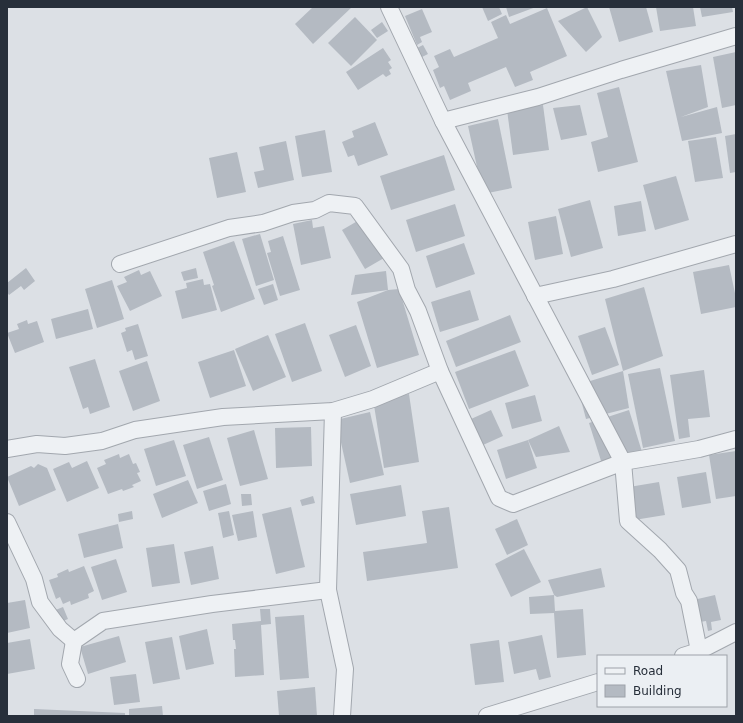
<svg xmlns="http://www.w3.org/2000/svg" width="743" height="723" viewBox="0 0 743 723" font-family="'DejaVu Sans',sans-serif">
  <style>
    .building { fill: #b4bac2 }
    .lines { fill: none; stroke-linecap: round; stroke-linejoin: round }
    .minor-casing { stroke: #a2a7ae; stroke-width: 18 }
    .minor { stroke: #eef1f4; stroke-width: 16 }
  </style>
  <rect width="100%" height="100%" fill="#dce0e5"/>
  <g class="building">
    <polygon points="313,7 352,7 313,44 295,24"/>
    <polygon points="482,7 499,7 502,14 488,21"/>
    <polygon points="506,7 536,7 509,17"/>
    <polygon points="587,7 602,37 586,52 558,21"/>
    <polygon points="609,7 646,7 653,32 619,42"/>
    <polygon points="656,7 693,7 696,26 660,31"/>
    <polygon points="700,7 732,7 733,12 702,17"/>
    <polygon points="547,8 567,56 530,72 533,80 515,87 506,67 468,83 471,91 450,100 444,86 440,88 433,70 439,67 434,56 450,49 454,57 498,38 491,22 506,15 510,24"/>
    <polygon points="422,9 432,32 420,37 422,42 417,45 405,16"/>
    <polygon points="355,17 377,40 351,66 328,43"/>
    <polygon points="382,22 388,31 377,38 371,30"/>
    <polygon points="423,45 428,54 422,57 417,48"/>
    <polygon points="383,48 391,60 388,62 392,68 389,70 391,74 386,77 383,74 358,90 346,72"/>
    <polygon points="736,52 736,105 722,108 713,57"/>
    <polygon points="701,65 708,107 681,117 717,107 722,133 682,141 666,71"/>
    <polygon points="619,87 638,162 598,172 591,142 608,137 597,93"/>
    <polygon points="543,105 549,150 513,155 507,110"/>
    <polygon points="580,105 587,135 561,140 553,108"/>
    <polygon points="498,119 512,188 483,194 468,126"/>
    <polygon points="375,122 388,155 358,166 354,155 348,157 342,142 354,137 352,131"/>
    <polygon points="325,130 332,172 302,177 295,136"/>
    <polygon points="736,134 736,172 730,173 725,136"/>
    <polygon points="716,137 723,178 695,182 688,141"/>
    <polygon points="286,141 294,180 258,188 254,172 264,170 259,147"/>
    <polygon points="237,152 246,192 217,198 209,158"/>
    <polygon points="444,155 455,190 391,210 380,176"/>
    <polygon points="676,176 689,220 655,230 643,185"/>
    <polygon points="590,200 603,248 571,257 558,209"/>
    <polygon points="641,201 646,231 618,236 614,206"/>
    <polygon points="455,204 465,236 416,252 406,220"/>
    <polygon points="556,216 563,254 535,260 528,222"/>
    <polygon points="361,219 384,258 365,269 342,230"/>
    <polygon points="312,220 313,228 324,226 331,258 301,265 293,224"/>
    <polygon points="260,234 274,280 256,286 242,239"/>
    <polygon points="283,236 300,290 280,296 267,253 271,252 268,241"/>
    <polygon points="234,241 255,299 221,312 212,286 214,285 203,252"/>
    <polygon points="464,243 475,274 436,288 426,256"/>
    <polygon points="729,265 736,298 736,307 701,314 693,272"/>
    <polygon points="26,268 35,281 24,290 21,286 9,295 7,292 7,283"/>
    <polygon points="196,268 198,278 184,281 181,272"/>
    <polygon points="139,270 141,275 150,271 162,296 130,311 117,286 127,282 124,277"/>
    <polygon points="386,271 388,290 399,289 419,355 377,368 357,302 388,290 351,295 355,275"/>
    <polygon points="203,279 204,285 210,284 217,310 182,319 175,291 187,288 186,283"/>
    <polygon points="112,280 124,319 97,328 85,289"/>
    <polygon points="273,284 278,300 264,305 258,289"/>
    <polygon points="644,287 663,356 623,371 605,299"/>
    <polygon points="470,290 479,320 440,332 431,302"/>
    <polygon points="88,309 93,329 56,339 51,319"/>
    <polygon points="510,315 521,342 456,367 446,341"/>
    <polygon points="27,320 28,324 37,321 44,342 15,353 7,333 19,329 17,324"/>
    <polygon points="305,323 322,371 292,382 275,334"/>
    <polygon points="138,324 148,356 135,360 132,350 127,352 121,333 126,331 125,328"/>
    <polygon points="356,325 371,366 345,377 329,335"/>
    <polygon points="605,327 619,365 592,375 578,336"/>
    <polygon points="268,335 286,377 253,391 235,349"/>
    <polygon points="234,350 246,386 210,398 198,362"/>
    <polygon points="515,350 529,386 469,409 455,372"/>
    <polygon points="95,359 110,407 90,414 88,407 83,409 69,367"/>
    <polygon points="147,361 160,401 133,411 119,371"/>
    <polygon points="660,368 675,441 643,448 628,374"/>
    <polygon points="704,370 710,417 688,419 690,437 679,439 670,375"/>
    <polygon points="623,371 629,408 586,419 577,385"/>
    <polygon points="409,394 419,462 384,468 373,399"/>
    <polygon points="535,395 542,421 512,429 505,403"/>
    <polygon points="491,410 503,436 483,445 471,419"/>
    <polygon points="629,410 643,455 603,467 589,423"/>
    <polygon points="370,412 384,475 350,483 336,420"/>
    <polygon points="559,426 570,452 536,457 528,440"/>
    <polygon points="311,427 312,466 276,468 275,428"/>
    <polygon points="254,430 268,479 240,486 227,438"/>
    <polygon points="209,437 223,480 197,489 183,445"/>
    <polygon points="174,440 186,476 156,486 144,449"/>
    <polygon points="528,440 537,468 506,479 497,450"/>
    <polygon points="736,451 736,496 716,499 709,455"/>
    <polygon points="119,454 120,458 129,454 133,464 136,463 140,472 137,473 141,481 132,485 134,487 123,491 122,489 108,494 97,468 106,464 104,460"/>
    <polygon points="87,461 99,488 67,502 53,469 69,462 72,468"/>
    <polygon points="38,464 47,468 56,490 19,506 7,477 31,466 34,468"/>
    <polygon points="706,472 711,503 682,508 677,477"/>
    <polygon points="188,480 198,503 162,518 153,494"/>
    <polygon points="659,482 665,515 628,521 623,488"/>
    <polygon points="226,484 231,504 209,511 203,491"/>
    <polygon points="401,485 406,516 356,525 350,494"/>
    <polygon points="241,494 251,494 252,505 242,506"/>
    <polygon points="313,496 315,503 302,506 300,500"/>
    <polygon points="291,507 305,567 276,574 262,514"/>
    <polygon points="449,507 458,568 367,581 363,552 427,543 422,511"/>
    <polygon points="132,511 133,519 119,522 118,514"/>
    <polygon points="229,511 234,535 223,538 218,513"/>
    <polygon points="253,511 257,537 238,541 232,515"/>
    <polygon points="517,519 528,545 507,555 495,529"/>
    <polygon points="118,524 123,548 84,558 78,534"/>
    <polygon points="174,544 180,583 152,587 146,548"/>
    <polygon points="213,546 219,579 191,585 184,552"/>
    <polygon points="524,549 541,582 511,597 495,564"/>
    <polygon points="116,559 127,592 102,600 91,567"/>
    <polygon points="84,566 94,591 88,594 89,598 71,605 70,601 63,604 60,597 56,599 49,580 58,577 57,574 68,569 69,572"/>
    <polygon points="601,568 605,587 557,597 554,595 555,611 583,609 586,655 557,658 554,613 530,614 529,597 554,595 548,580"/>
    <polygon points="715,595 721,620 711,622 712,630 708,631 706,621 694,623 689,601"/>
    <polygon points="25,600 30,628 7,633 7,603"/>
    <polygon points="63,607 68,619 58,623 53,611"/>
    <polygon points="260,609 270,609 271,624 261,625 264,675 235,677 234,649 236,649 235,640 233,640 232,624 261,621"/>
    <polygon points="304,615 309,678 280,680 275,617"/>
    <polygon points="207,629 214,664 186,670 179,636"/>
    <polygon points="542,635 551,677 539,680 536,669 514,674 508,642"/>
    <polygon points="119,636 126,662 88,674 80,647"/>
    <polygon points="172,637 180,679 153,684 145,642"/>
    <polygon points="30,639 35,669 7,674 7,643"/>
    <polygon points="499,640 504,682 475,685 470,644"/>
    <polygon points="136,674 140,702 114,705 110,677"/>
    <polygon points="315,687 317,716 279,716 277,691"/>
    <polygon points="162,706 163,716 129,716 129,709"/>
    <polygon points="34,709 125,713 125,716 34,716"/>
  </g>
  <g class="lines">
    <g class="minor-casing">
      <g id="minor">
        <polyline points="389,7 443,121 623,462 628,521 660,550 678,570 684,593 689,601 699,651"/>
        <polyline points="443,121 538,97 621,70 736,36"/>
        <polyline points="120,264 229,228 263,223 293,213 315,210 329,203 355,206 401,269 407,290 418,311 440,371 499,498 513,504 623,462 699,449 736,439"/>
        <polyline points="535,296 613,279 736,244"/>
        <polyline points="333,411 328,590 345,669 342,716"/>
        <polyline points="7,449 37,444 65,446 102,441 135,430 223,417 333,411 373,399 440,371"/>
        <polyline points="7,522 34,579 40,602 60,629 74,641"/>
        <polyline points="683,656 699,651 736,632"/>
        <polyline points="77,679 70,664 74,641 103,621 212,604 328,590"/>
        <polyline points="487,716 598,682"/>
      </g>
    </g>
    <use href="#minor" class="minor"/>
  </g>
  <rect width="743" height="723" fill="none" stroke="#272f3a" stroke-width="16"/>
  <rect x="597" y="655" width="130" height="52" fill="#ebeff3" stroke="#9da2a9"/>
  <rect x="605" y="668" width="20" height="6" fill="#eef1f4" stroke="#9da2a9"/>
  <text x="633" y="675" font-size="12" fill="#272f3a">Road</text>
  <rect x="605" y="685" width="20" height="12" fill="#b4bac2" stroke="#9da2a9"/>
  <text x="633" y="695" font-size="12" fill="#272f3a">Building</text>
</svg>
